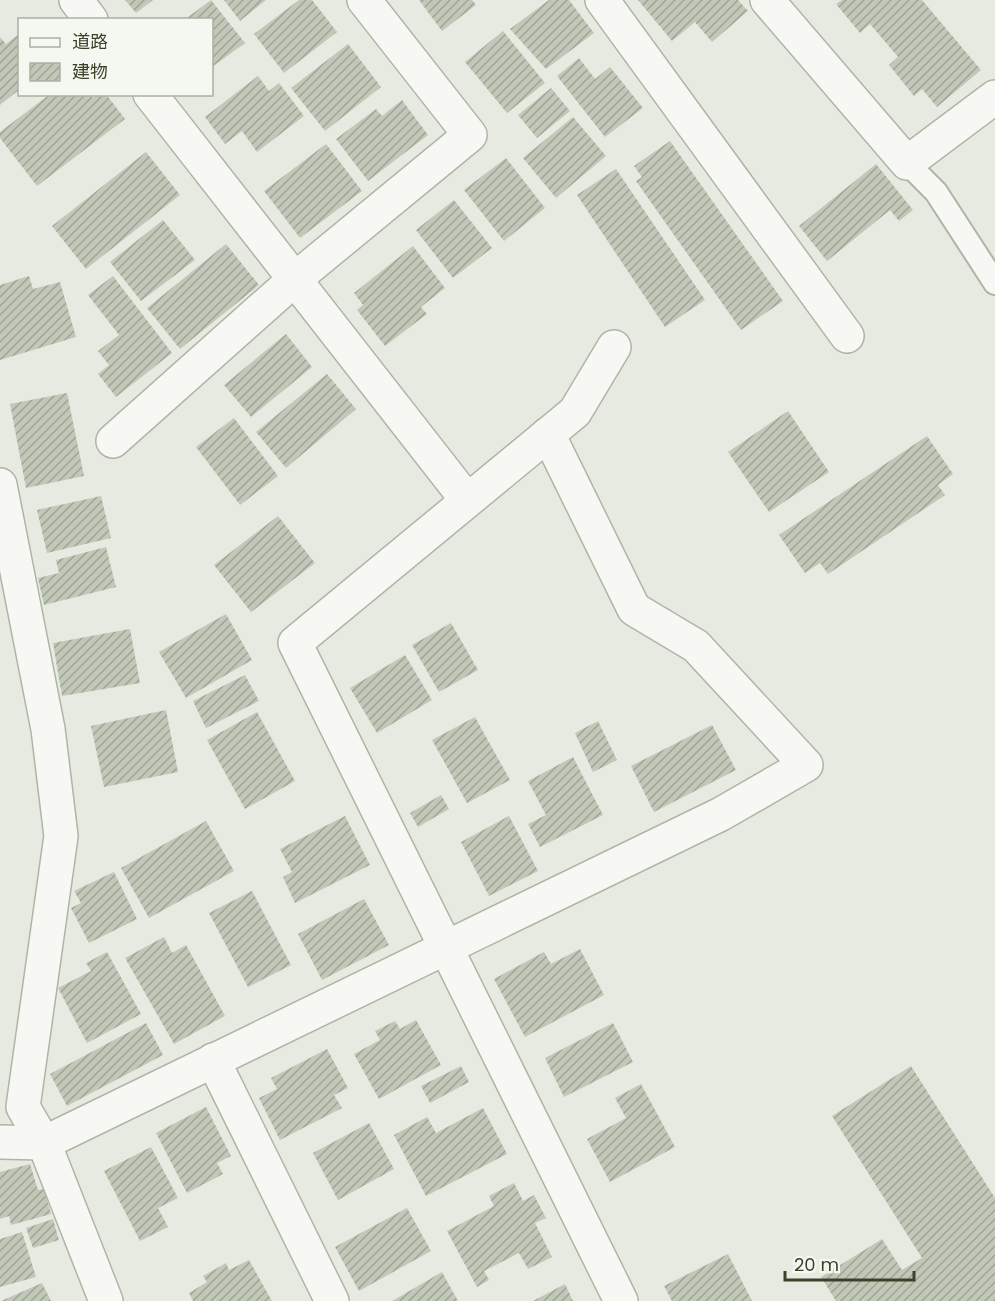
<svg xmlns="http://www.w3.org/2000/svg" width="995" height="1301" viewBox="0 0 995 1301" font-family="Poppins,'Noto Sans JP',sans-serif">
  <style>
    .building { fill: url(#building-hatch) }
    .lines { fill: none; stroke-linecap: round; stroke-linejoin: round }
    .lane-casing { stroke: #afb5a6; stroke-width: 26 }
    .street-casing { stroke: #afb5a6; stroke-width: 36 }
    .lane { stroke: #f7f8f4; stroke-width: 22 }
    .street { stroke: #f7f8f4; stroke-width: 33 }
  </style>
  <defs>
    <pattern id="building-hatch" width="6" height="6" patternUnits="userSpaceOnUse" patternTransform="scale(1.5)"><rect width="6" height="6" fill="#c1c8b8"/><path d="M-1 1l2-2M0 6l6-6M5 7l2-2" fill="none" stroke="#9ea496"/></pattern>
  </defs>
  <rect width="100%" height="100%" fill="#e7eae1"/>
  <g class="building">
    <polygon points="125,0 153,0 136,13"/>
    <polygon points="211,0 245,43 212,67 212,20 184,20"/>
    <polygon points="224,0 266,0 240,21"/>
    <polygon points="299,0 312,0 337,32 284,73 254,34"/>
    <polygon points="419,0 472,0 476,5 442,31"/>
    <polygon points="549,0 569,0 594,33 546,69 510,29"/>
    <polygon points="638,0 738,0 748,11 712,42 695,22 672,41"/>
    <polygon points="842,0 922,0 981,70 937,107 922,89 914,96 889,65 898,57 870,24 860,33 836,4"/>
    <polygon points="503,31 545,83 507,113 465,62"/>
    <polygon points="20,33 20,89 0,105 0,37 6,44"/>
    <polygon points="348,44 381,87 325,131 291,88"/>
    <polygon points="579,58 595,79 610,67 643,108 605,137 557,76"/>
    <polygon points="258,76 269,91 279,83 304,116 257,152 242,131 225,144 205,117"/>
    <polygon points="551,88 570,111 537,138 518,115"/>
    <polygon points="50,94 90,94 93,98 98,94 106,94 125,119 37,186 0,138 0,132"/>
    <polygon points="402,100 428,135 368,181 336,139 376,109 382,116"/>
    <polygon points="573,117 606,156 556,198 523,158"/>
    <polygon points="670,141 783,301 741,330 636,181 642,177 634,166"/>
    <polygon points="326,144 362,191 300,238 264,191"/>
    <polygon points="146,152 180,195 86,269 52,226"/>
    <polygon points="506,158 545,208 504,241 464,190"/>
    <polygon points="876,164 913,210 899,221 890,210 827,261 799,226"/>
    <polygon points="616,169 705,300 665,327 577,195"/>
    <polygon points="454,200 492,248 453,278 416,230"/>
    <polygon points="163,220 195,260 141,301 110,262"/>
    <polygon points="226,244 259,285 180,349 147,308"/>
    <polygon points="413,246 445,288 421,307 427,314 385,346 357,310 363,305 354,293"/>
    <polygon points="29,276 33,289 60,282 76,337 0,360 0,285"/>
    <polygon points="113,276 172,353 116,397 98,374 109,365 98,351 119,335 88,295"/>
    <polygon points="286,334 312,367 251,417 224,385"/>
    <polygon points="327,374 356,409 286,468 256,432"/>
    <polygon points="67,393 84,476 26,488 10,404"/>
    <polygon points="788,411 829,472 769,512 728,452"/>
    <polygon points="234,418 278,476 240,505 196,447"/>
    <polygon points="927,436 953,474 938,485 945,495 828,574 820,563 805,573 779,535"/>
    <polygon points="101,496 111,538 47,553 37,510"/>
    <polygon points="278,516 315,563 251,612 214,565"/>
    <polygon points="106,547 116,587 44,605 38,578 59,573 56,560"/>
    <polygon points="226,614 252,660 186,698 159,652"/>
    <polygon points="451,623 478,670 439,692 412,645"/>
    <polygon points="130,629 140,683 62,696 53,643"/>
    <polygon points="405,655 432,700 377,733 350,688"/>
    <polygon points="245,675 259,701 206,728 193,701"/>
    <polygon points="166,710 178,772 104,787 91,726"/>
    <polygon points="257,712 295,781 245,809 207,740"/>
    <polygon points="475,717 510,780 467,803 432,740"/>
    <polygon points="598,721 617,760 593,772 575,733"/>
    <polygon points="712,725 736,770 654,812 631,766"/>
    <polygon points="573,757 603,815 540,847 528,824 546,815 528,781"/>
    <polygon points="441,795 449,809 418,827 410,813"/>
    <polygon points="345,816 370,865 295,903 283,877 292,872 280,849"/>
    <polygon points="509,816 538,871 489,896 461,842"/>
    <polygon points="206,821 234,871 149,918 121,868"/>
    <polygon points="114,872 137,919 89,943 71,908 81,903 74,891"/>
    <polygon points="252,891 291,965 248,987 209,913"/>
    <polygon points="364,899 389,945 322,980 298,934"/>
    <polygon points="164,937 172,953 186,945 225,1016 174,1044 125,958"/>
    <polygon points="580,949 604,995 525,1037 494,979 544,952 551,964"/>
    <polygon points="107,952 141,1014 87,1043 58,988 91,971 86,963"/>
    <polygon points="416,1020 441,1065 379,1099 354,1054 380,1040 375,1031 395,1021 400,1029"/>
    <polygon points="146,1023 163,1055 67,1106 50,1074"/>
    <polygon points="613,1023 633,1062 564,1097 545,1058"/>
    <polygon points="327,1049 348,1088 334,1095 342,1108 280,1140 259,1098 277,1089 271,1078"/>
    <polygon points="461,1066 469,1082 430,1103 421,1086"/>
    <polygon points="911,1066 995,1198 995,1301 836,1301 821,1277 882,1239 902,1270 922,1258 832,1116"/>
    <polygon points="641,1084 675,1147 610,1182 587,1139 626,1118 615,1098"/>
    <polygon points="206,1107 231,1156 217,1163 223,1174 187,1193 156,1133"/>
    <polygon points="483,1108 507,1154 426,1196 394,1135 427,1117 436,1133"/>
    <polygon points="369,1123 394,1169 338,1200 313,1153"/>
    <polygon points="151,1147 178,1198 158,1208 168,1227 140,1241 104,1171"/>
    <polygon points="30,1164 38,1190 44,1189 51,1214 11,1225 9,1216 0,1219 0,1172"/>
    <polygon points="514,1183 523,1201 534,1195 546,1218 535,1223 552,1257 528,1269 519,1253 484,1271 489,1280 477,1287 447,1231 494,1206 489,1196"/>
    <polygon points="407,1208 431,1251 359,1291 335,1247"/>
    <polygon points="53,1219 59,1240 33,1248 26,1228"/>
    <polygon points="22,1232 36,1277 0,1287 0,1239"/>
    <polygon points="728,1254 752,1301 672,1301 664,1286"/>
    <polygon points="249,1260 272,1301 193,1301 189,1293 207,1282 203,1276 226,1263 229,1270"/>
    <polygon points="442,1272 458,1301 392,1301"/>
    <polygon points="42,1283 51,1301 1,1301"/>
    <polygon points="565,1284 573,1301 533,1301"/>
  </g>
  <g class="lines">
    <g class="lane-casing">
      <polyline id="lane" points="907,163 936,192 995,283"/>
    </g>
    <g class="street-casing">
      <g id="street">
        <polyline points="76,0 91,20"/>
        <polyline points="602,0 847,336"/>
        <polyline points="767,0 907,163 995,97"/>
        <polyline points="150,94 467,500"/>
        <polyline points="614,347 575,412 295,643 621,1301"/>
        <polyline points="113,441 295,279 470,135 364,0"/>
        <polyline points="0,485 48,729 61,836 23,1107 44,1143 106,1301"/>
        <polyline points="213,1060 332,1301"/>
        <polyline points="0,1142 44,1143 721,814 806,765 696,646 634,609 548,434"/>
      </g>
    </g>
    <use href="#lane" class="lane"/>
    <use href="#street" class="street"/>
  </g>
  <rect x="18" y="18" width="195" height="78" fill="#f5f8f1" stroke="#a9b0a1" stroke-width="1.5"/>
  <rect x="30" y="38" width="30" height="9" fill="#f7f8f4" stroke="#a9b0a1" stroke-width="1.5"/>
  <text x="72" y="48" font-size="18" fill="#384329">道路</text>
  <rect x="30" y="63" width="30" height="18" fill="url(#building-hatch)" stroke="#a9b0a1" stroke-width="1.5"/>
  <text x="72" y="78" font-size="18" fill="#384329">建物</text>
  <path d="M785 1271v9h129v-9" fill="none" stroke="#384329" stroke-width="3"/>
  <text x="794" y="1271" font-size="18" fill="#384329" stroke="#f5f8f1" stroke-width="4.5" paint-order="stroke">20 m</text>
</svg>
